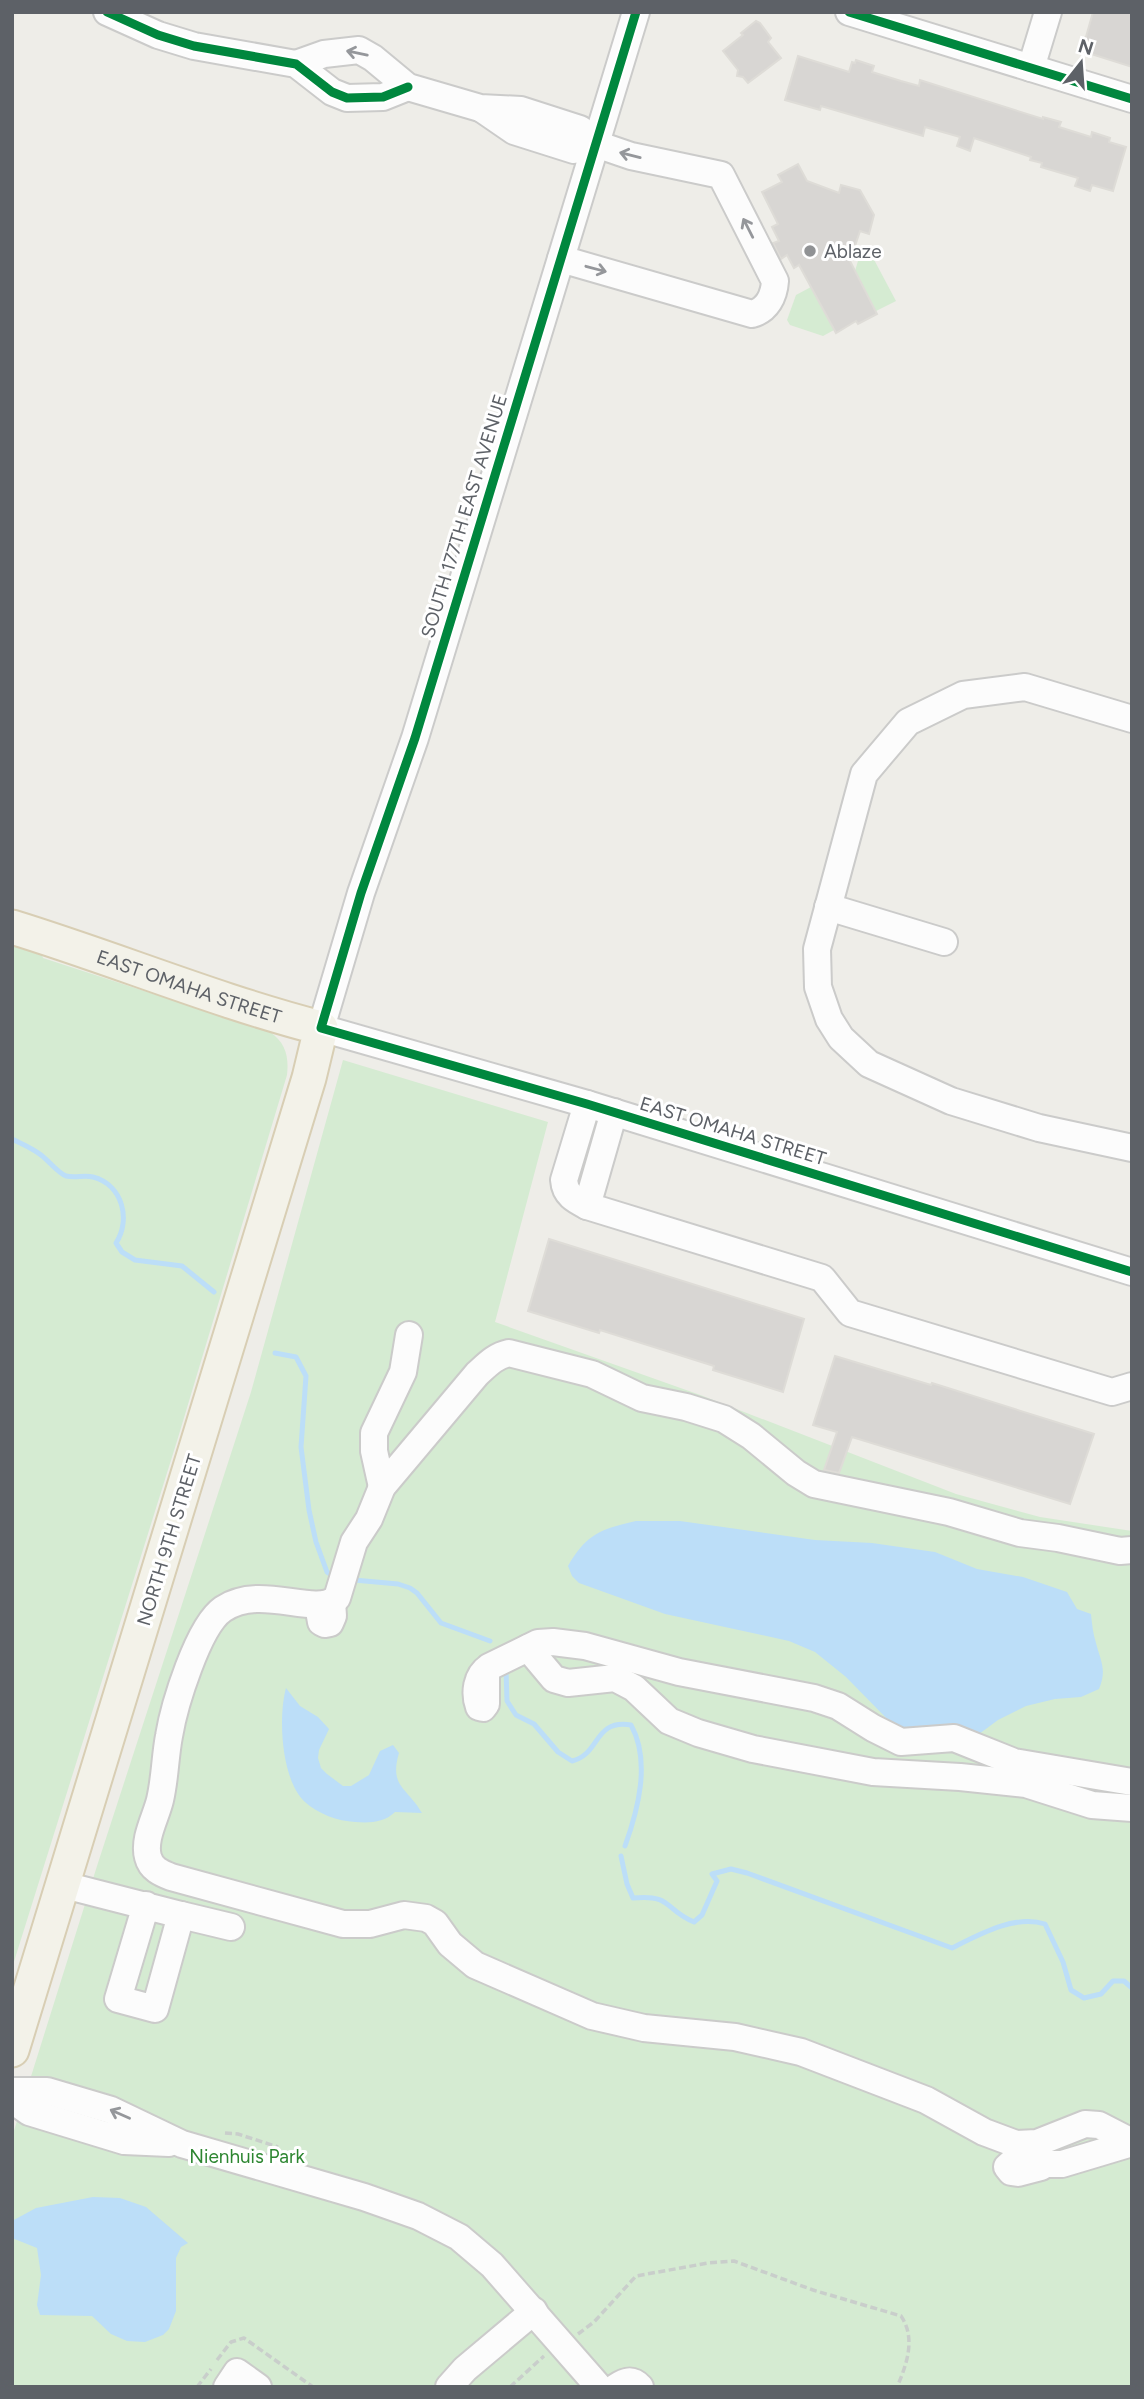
<svg xmlns="http://www.w3.org/2000/svg" width="1144" height="2399" viewBox="0 0 1144 2399" font-family="Figtree,sans-serif">
  <style>
    .green { fill: #d5ebd2 }
    .water { fill: #bcdef8 }
    .lines { fill: none; stroke-linecap: round; stroke-linejoin: round }
    .stream { stroke: #bcdef8; stroke-width: 5 }
    .building { fill: #d8d6d3; stroke: #dedcd7; stroke-width: 2 }
    .minor-casing { stroke: #cbcbca; stroke-width: 30 }
    .major-casing { stroke: #d8ceb4; stroke-width: 37 }
    .path { stroke: #c9cecb; stroke-width: 3.5; stroke-dasharray: 7 3.5; stroke-linecap: butt }
    .minor { stroke: #fcfcfc; stroke-width: 26 }
    .major { stroke: #f3f2e9; stroke-width: 33 }
    .cycleway-casing { stroke: #fff; stroke-width: 13 }
    .cycleway { stroke: #00873e; stroke-width: 9 }
    .oneway { stroke: #95979b }
    .poi-dot { fill: #909294; stroke: #fff; stroke-width: 2.5 }
    .labels { text-anchor: middle; dominant-baseline: central; stroke-width: 6; stroke-linejoin: round; paint-order: stroke }
    .poi-label { font-size: 19px; fill: #5d6167; stroke: #fff; text-anchor: start }
    .street-label { font-size: 19px; fill: #5d6167; stroke: #fff }
    .park-label { font-size: 19px; fill: #2d8631; stroke: #fff }
  </style>
  <rect width="100%" height="100%" fill="#eeede8"/>
  <g class="green">
    <polygon points="861,251 871,254 896,301 876,311 855,271"/>
    <polygon points="811,287 834,330 823,336 790,325 787,320 796,295"/>
    <path d="M12 946 42 955 43 958 270 1032C286 1043 289 1057 287 1075L177 1441 12 1968Z"/>
    <polygon points="343,1060 548,1122 495,1322 703,1396 956,1494 1040,1517 1132,1531 1132,2387 12,2387 12,2137 97,1866 251,1392"/>
  </g>
  <g class="water">
    <path d="M636 1521H680L815 1540 872 1543 935 1552 977 1569 1023 1577 1067 1592 1077 1609 1091 1614C1092 1624 1093 1634 1096 1643 1101 1662 1107 1670 1099 1689L1081 1697 1055 1699 1026 1706 998 1720 975 1737 917 1735 896 1728 846 1677 815 1652 789 1641 665 1614 579 1583 572 1576 568 1566C587 1533 602 1529 636 1521Z"/>
    <path d="M286 1688 300 1706 318 1717 329 1729 319 1750 318 1758 321 1768 327 1774 343 1786H351L369 1775 380 1751 393 1745 399 1753C389 1787 407 1787 422 1813L395 1812C384 1823 369 1823 355 1822 338 1821 318 1814 305 1802 281 1780 278 1717 286 1688Z"/>
    <polygon points="93,2197 120,2198 146,2207 188,2243 181,2247 176,2258 176,2311 169,2329 163,2335 145,2342 127,2341 111,2334 92,2316 40,2315 37,2305 41,2275 37,2248 12,2238 12,2221 36,2208"/>
  </g>
  <g class="lines">
    <g class="stream">
      <path d="M12 1139C22 1144 32 1148 41 1155 49 1161 58 1173 66 1176 75 1178 85 1175 93 1177 123 1185 131 1220 116 1243L122 1252 135 1260 182 1266 214 1292"/>
      <polyline points="275,1353 296,1357 306,1376 301,1447 309,1510 316,1542 327,1572 334,1577"/>
      <polyline points="354,1580 398,1584 410,1588 417,1593 441,1623 490,1641"/>
      <path d="M506 1670 507 1701 516 1715 534 1724 558 1752 572 1761C601 1754 593 1719 631 1725 651 1761 638 1810 625 1846"/>
      <path d="M621 1856 627 1884 633 1898C673 1894 664 1910 694 1922L702 1915 717 1881 712 1874 731 1869 747 1873 952 1948C978 1935 1015 1914 1045 1924L1063 1962 1071 1990 1084 1998 1101 1994 1113 1981H1124L1132 1988"/>
    </g>
  </g>
  <g class="building">
    <polygon points="1093,12 1132,12 1132,67 1082,51"/>
    <polygon points="756,21 760,23 771,38 768,42 781,58 748,83 743,77 737,76 738,70 723,51 743,35 741,33"/>
    <polygon points="798,56 849,72 852,62 855,63 856,60 874,66 872,72 901,81 919,86 920,80 1043,119 1043,117 1061,122 1059,127 1091,137 1092,132 1110,138 1109,142 1126,147 1113,191 1092,185 1090,191 1075,186 1078,178 1041,167 1042,163 1030,160 1031,157 974,138 970,151 957,146 960,137 925,127 923,136 821,106 820,110 785,100"/>
    <polygon points="798,164 807,181 839,193 841,185 860,190 874,215 869,234 860,231 850,261 877,314 858,324 856,321 836,333 799,265 794,268 787,255 781,259 773,243 779,241 772,227 778,224 762,192 782,182 778,175"/>
    <polygon points="549,1239 804,1319 783,1392 713,1370 714,1366 600,1330 599,1333 528,1311"/>
    <polygon points="835,1356 931,1385 932,1383 1094,1434 1070,1504 852,1437 839,1473 824,1470 837,1432 813,1425"/>
  </g>
  <g class="lines">
    <g class="minor-casing">
      <g id="minor">
        <polyline points="107,12 158,35 194,46 296,64 332,92 347,98 383,97 408,87"/>
        <polyline points="636,12 415,738 361,893 321,1028 587,1104 1132,1272"/>
        <polyline points="849,12 1132,99"/>
        <path d="M296 64 324 54 359 50 373 58 408 87 480 108 521 110 580 129 596 144 631 156 721 175 775 281C774 296 767 310 752 314L561 259"/>
        <polyline points="1031,68 1048,12"/>
        <polyline points="482,109 514,131 574,150 596,144"/>
        <polyline points="1132,719 1025,687 963,695 908,722 864,774 817,949 818,987 829,1019 841,1038 869,1064 951,1101 1039,1128 1132,1148"/>
        <polyline points="828,907 944,942"/>
        <path d="M587 1104 564 1180C565 1195 575 1200 587 1206L822 1278 850 1313 1112 1392 1132 1386"/>
        <polyline points="587,1206 614,1112"/>
        <polyline points="382,1487 374,1451 374,1433 403,1372 409,1335"/>
        <path d="M1132 1550 1120 1551 1058 1538 1020 1533 949 1512 814 1484 796 1473 751 1436 724 1419 686 1407 642 1398 592 1374 509 1353C495 1356 487 1365 477 1374L382 1487 369 1519 354 1542 337 1598C314 1618 262 1583 223 1609 198 1626 174 1706 169 1736 165 1757 165 1779 160 1800 156 1817 143 1839 148 1857 151 1869 161 1873 171 1877L343 1924H370L404 1915 426 1918 435 1923 450 1944 475 1965 592 2016 644 2028 735 2037 801 2052 926 2100 984 2132 1016 2144 1037 2143 1085 2124 1099 2125 1132 2142"/>
        <polyline points="318,1605 321,1622 325,1624 330,1623 333,1616 332,1602"/>
        <polyline points="528,1648 554,1679 568,1683 615,1678 634,1688 669,1721 698,1733 753,1749 873,1772 960,1777 1026,1784 1092,1805 1132,1808"/>
        <path d="M489 1667 486 1673V1704L483 1708 479 1707C474 1693 476 1676 489 1667L538 1643 553 1642 585 1646 679 1672 814 1698 838 1706 873 1728 901 1742 954 1738 1014 1762 1132 1782"/>
        <polyline points="64,1885 181,1915 155,2009 118,1999 146,1905"/>
        <polyline points="181,1915 231,1927"/>
        <polyline points="12,2091 47,2091 111,2110 182,2144 364,2197 418,2216 459,2237 492,2265 599,2387"/>
        <polyline points="12,2100 29,2112 124,2141 169,2143"/>
        <polyline points="1041,2167 1018,2173 1011,2172 1007,2167 1017,2158 1044,2164 1062,2164 1132,2143"/>
        <polyline points="227,2387 237,2372 258,2387"/>
        <polyline points="449,2387 465,2369 534,2311"/>
        <path d="M616 2387C625 2381 632 2378 640 2387"/>
      </g>
    </g>
    <g class="major-casing">
      <g id="major">
        <path id="s1" d="M12 927C116 959 216 1001 321 1028L309 1078 12 2050"/>
      </g>
    </g>
    <g class="path">
      <polyline points="225,2133 238,2134 278,2147"/>
      <path d="M578 2334 594 2322 636 2276 708 2263 734 2261 813 2290 901 2316C916 2338 907 2364 897 2387"/>
      <polyline points="217,2360 231,2342 244,2338 313,2387"/>
      <polyline points="197,2387 211,2369"/>
      <polyline points="510,2387 544,2356"/>
    </g>
    <use href="#minor" class="minor"/>
    <use href="#major" class="major"/>
    <g class="cycleway-casing">
      <g id="cycleway">
        <polyline points="107,12 158,35 194,46 296,64 332,92 347,98 383,97 408,87"/>
        <polyline points="636,12 415,738 361,893 321,1028 587,1104 1132,1272"/>
        <polyline points="849,12 1132,99"/>
      </g>
    </g>
    <use href="#cycleway" class="cycleway"/>
  </g>
  <defs><path id="oneway-shaft" d="M-6 0H5M1.5-3L5.5 0L1.5 3" fill="none" stroke-width="1.6" stroke-linecap="round" stroke-linejoin="round" transform="scale(1.75)"/></defs>
  <g class="oneway">
    <use href="#oneway-shaft" transform="translate(357 53) rotate(-168)"/>
    <use href="#oneway-shaft" transform="translate(630 155) rotate(-166)"/>
    <use href="#oneway-shaft" transform="translate(748 228) rotate(-117)"/>
    <use href="#oneway-shaft" transform="translate(596 269) rotate(15)"/>
    <use href="#oneway-shaft" transform="translate(120 2114) rotate(-156)"/>
  </g>
  <circle class="poi-dot" cx="810" cy="251" r="7"/>
  <g class="labels">
    <g class="poi-label">
      <text x="824" y="251">Ablaze</text>
    </g>
    <g class="street-label">
      <text transform="translate(464 516) rotate(-73)">SOUTH 177TH EAST AVENUE</text>
      <text stroke="none"><textPath href="#s1" startOffset="187">EAST OMAHA STREET</textPath></text>
      <text transform="translate(733 1131) rotate(17)">EAST OMAHA STREET</text>
      <text transform="translate(169 1540) rotate(-73)">NORTH 9TH STREET</text>
    </g>
    <g class="park-label">
      <text x="247" y="2156">Nienhuis Park</text>
    </g>
  </g>
  <rect width="1144" height="2399" fill="none" stroke="#5d6167" stroke-width="28"/>
  <g transform="translate(1081 63) rotate(17)" stroke="#ffffff" stroke-width="5" paint-order="stroke">
  <path d="M0-5L12 26L0 18L-12 26Z" fill="#5d6167"/>
  <text y="-10" font-size="19" font-weight="bold" text-anchor="middle" fill="#5d6167">N</text>
  </g>
</svg>
